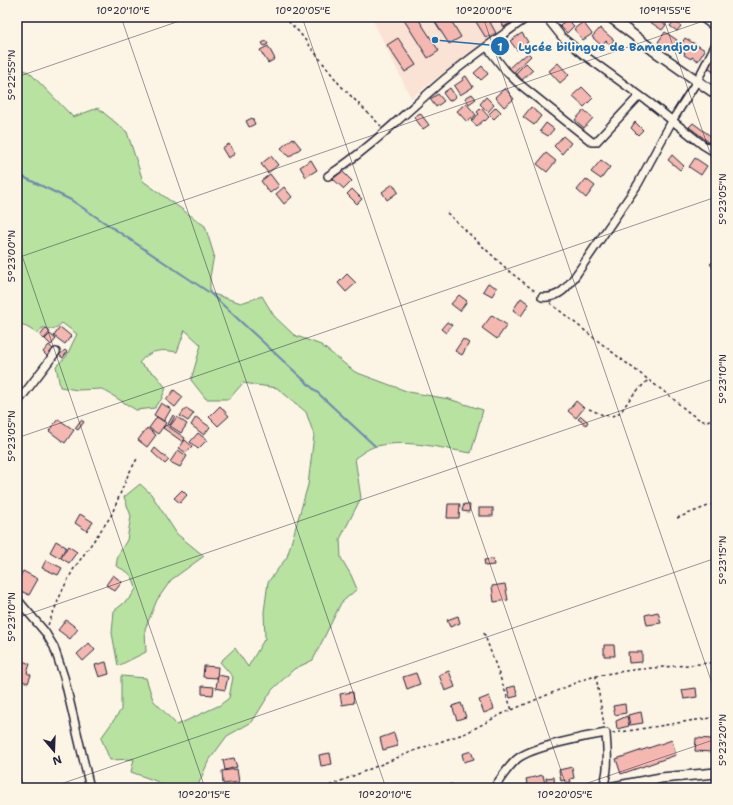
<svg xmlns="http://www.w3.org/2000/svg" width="733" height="805" viewBox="0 0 733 805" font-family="'Shantell Sans',sans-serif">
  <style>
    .built { fill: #fae3d5 }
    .green { fill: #b7e2a0; stroke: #6c826e }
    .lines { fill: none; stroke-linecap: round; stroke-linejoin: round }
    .stream { stroke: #6c8aae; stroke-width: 2 }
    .building { fill: #f4b8b0; stroke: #22223b }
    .minor-casing { stroke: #22223b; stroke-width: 10 }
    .major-casing { stroke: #22223b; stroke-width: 12 }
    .path { stroke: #22223b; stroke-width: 1.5; stroke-dasharray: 3 3; stroke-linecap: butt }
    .minor { stroke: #fcf5e5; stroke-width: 7 }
    .major { stroke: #fcf5e5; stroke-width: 9 }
    .ticks { fill: none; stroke: #22223b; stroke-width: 1; stroke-opacity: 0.45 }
    .leader { fill: none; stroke: #1f6fb2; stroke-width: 1.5 }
    .callout-dot { fill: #1f6fb2; stroke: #fcf5e5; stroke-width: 1.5 }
    .mark-label { font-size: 12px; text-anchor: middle; font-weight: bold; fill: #fff }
    .callout-label { font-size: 12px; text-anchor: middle; font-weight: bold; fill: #1f6fb2; stroke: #fcf5e5; stroke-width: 3.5; stroke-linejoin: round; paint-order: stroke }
    .neatline { fill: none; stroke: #22223b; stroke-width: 1.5 }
    .ticks-label { font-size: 10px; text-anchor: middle; fill: #22223b }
  </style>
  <rect width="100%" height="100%" fill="#fcf5e5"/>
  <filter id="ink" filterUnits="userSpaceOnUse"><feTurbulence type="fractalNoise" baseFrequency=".025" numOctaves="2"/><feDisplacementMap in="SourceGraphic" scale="8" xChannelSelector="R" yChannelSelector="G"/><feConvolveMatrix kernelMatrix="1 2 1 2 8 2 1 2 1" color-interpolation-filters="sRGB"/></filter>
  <g filter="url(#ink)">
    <polygon class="built" points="371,17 521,17 456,63 411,98"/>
    <g class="green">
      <path d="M17 66 30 73 73 117 98 108 127 132 143 181 205 226 214 255 210 277V293L241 303 262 296 274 316 294 335 321 345 355 372 409 392 449 399 483 410 471 453C440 448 408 439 377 446 370 447 361 454 355 458L361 498 340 539 341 558 351 575 357 589 341 603 313 660 294 669 272 690 252 722 227 736 208 762 199 783V788H167L156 781 131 772 134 759 110 760 101 738 121 710V676L146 678 153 700 177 725 220 705 229 698 233 677 220 662 235 648 248 667 265 638 264 612 268 582 287 557 308 485 314 435 306 412 277 388 243 383 229 399H206L191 380 201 345 185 330 177 352C160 349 150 350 139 363L156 375 166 388 161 400 156 405 155 408 136 410 102 389 77 390 60 387 56 366 66 357 77 334 62 323C57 327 53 331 46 328H42L38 334 17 321Z"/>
      <path d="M140 484 151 494 177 534 204 556 171 580 157 600 145 629 146 652 118 666 112 633 114 611 130 598 136 589C133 574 130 573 116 566L118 555 127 540 131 516 124 497Z"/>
    </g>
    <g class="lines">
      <polyline class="stream" points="17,174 71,200 210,293 375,446"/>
    </g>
    <g class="building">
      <polygon points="402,17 417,17 439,51 428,58"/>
      <polygon points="432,17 449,17 461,37 449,44"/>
      <polygon points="473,17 487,17 496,33 486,38"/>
      <polygon points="497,17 519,17 504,27"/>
      <polygon points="630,17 643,17 638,23"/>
      <polygon points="654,17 666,25 662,30 650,22"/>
      <polygon points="567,19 574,26 567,33 560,26"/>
      <polygon points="674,21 681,26 677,31 670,26"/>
      <polygon points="583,22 592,34 583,40 574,29"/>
      <polygon points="600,28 614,40 610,45 606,41 602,46 592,37"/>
      <polygon points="665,32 677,40 670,50 658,42"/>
      <polygon points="522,33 528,42 517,50 510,41"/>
      <polygon points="398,38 416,65 405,72 387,45"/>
      <polygon points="685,38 705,50 698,61 692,57 691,59 684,55 685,53 679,48"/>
      <polygon points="266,41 268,44 264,46 262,43"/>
      <polygon points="268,46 275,59 268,63 260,50"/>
      <polygon points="528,53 531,56 512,74 508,69 521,57 522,58"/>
      <polygon points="713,55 716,57 716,74 712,72 713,70 708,68"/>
      <polygon points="526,63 533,70 522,80 516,73"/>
      <polygon points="558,63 569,75 560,83 549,71"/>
      <polygon points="482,66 488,74 481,80 474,73"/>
      <polygon points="466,76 473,87 460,95 454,86 463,80 462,78"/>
      <polygon points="582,87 593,98 584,107 572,96"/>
      <polygon points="450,88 456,97 449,101 443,93"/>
      <polygon points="505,88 514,99 504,107 495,97"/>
      <polygon points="438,94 444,101 436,107 430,99"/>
      <polygon points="472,94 476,99 469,104 465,98"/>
      <polygon points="486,97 494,105 488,112 480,104"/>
      <polygon points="466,103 476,115 467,122 457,111"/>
      <polygon points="496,107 501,112 494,119 489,114"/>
      <polygon points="531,107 541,116 534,125 523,117"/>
      <polygon points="481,108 489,117 485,121 484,120 477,126 471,121 479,114 477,112"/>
      <polygon points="584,110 593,118 584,128 575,120"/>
      <polygon points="420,113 429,125 423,129 414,117"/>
      <polygon points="252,118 255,124 249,127 246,121"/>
      <polygon points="635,122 643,130 638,135 631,128"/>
      <polygon points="546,123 554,129 548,136 540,131"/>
      <polygon points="693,123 716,140 716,143 714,146 689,127"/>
      <polygon points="563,136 571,143 562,154 554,146"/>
      <polygon points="293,138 301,148 289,157 281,148"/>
      <polygon points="229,144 235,154 228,158 222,148"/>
      <polygon points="546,153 556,161 547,172 537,164"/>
      <polygon points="672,155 684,166 680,170 668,160"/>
      <polygon points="271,156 278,165 268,173 261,164"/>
      <polygon points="695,158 707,166 701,175 689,167"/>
      <polygon points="311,160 317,170 306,177 300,167"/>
      <polygon points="601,160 610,167 601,179 591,172"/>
      <polygon points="342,171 352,181 344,189 333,179"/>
      <polygon points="270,174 279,186 270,193 261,181"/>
      <polygon points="586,179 595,186 586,198 577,190"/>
      <polygon points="393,184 398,192 387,200 382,192"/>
      <polygon points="284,187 292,197 284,204 276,194"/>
      <polygon points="352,189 362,199 357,204 347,194"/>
      <polygon points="716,259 716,271 710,264"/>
      <polygon points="347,274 356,283 346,292 338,283"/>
      <polygon points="488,283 497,288 492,296 483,291"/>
      <polygon points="459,295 467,301 460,311 451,304"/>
      <polygon points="521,298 529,304 521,316 513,310"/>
      <polygon points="492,315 507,325 497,339 482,328"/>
      <polygon points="447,322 452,325 446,333 441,329"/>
      <polygon points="60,327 71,336 65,344 54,336"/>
      <polygon points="46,328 50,332 44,339 40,336"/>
      <polygon points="50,334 56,339 51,345 45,339"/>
      <polygon points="463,339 469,343 462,355 455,351"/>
      <polygon points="49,345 54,350 48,357 43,352"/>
      <polygon points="65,350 67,352 63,358 59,355"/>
      <polygon points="174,390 183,397 175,407 166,400"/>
      <polygon points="576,401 584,408 576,418 568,411"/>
      <polygon points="161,403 171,409 164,421 154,415"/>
      <polygon points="220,406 229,416 218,426 209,417"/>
      <polygon points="186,408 194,413 188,421 180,416"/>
      <polygon points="173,415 175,416 170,425 168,424"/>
      <polygon points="581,416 588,422 586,425 578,419"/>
      <polygon points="157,417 166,423 158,434 149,428"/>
      <polygon points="177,417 187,424 181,433 170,426"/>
      <polygon points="196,417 210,427 204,435 191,425"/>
      <polygon points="58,419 74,430 65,443 49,431"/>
      <polygon points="81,420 84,422 78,430 75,428"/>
      <polygon points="166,425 185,438 183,442 163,428"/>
      <polygon points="147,428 156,435 147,447 138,440"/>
      <polygon points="198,433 207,440 198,449 190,442"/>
      <polygon points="185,440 192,446 186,453 179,448"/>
      <polygon points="155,448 169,460 165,464 152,452"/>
      <polygon points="178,450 187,456 180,467 170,462"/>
      <polygon points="182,490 187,495 180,503 174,498"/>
      <polygon points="448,504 460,504 459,518 447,518"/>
      <polygon points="464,504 470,505 469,512 462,511"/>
      <rect x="479" y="508" width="14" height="8"/>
      <polygon points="80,514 93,522 87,531 75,523"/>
      <polygon points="56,541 66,547 60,558 50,552"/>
      <polygon points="68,546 77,552 69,563 61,558"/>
      <polygon points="493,559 494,565 485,566 484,560"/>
      <polygon points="46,560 62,568 58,575 42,568"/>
      <polygon points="23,571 38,579 29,595 17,589 17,582"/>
      <polygon points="113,575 122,582 115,591 106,585"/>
      <polygon points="505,584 508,600 494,602 492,586"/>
      <polygon points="658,612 661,623 647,625 645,615"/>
      <polygon points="458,616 460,623 450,627 447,620"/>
      <polygon points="66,620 78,629 70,639 58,630"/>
      <polygon points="89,643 95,650 83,661 77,654"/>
      <polygon points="604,645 614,645 615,656 604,656"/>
      <polygon points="628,652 642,652 642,662 629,663"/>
      <polygon points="20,660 30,664 27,673 31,675 28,683 17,679 17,668"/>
      <polygon points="106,662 109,674 99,677 95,665"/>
      <polygon points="204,666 218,667 217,678 203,677"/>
      <polygon points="449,671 455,687 445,691 439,675"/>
      <polygon points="416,673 420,684 407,689 403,677"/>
      <polygon points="218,675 228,677 225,690 216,688"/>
      <polygon points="202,686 214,687 213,695 202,694"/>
      <polygon points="515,686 518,696 510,698 507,688"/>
      <polygon points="696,688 697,697 684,699 682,690"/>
      <polygon points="353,692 354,703 342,705 340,694"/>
      <polygon points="489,696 494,709 484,713 479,700"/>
      <polygon points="461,703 466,717 457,720 452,706"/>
      <polygon points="625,704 626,713 615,715 613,706"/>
      <polygon points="641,712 643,723 630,725 628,715"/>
      <polygon points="627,716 629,726 617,729 616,721"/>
      <polygon points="394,733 398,746 383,750 380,738"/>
      <polygon points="696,738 712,739 712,752 695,751"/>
      <polygon points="672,740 676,755 621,774 616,759"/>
      <polygon points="471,751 474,759 464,762 462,754"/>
      <polygon points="330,753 332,764 321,766 319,755"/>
      <polygon points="234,758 237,767 225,770 223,760"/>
      <polygon points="572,767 574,778 570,779 571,782 566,783 565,780 561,781 559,770"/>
      <polygon points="237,769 239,782 223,784 222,771"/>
      <polygon points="543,775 545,784 528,788 526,779"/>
      <polygon points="554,777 555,788 547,788 546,778"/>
      <polygon points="452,784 453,788 439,788"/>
    </g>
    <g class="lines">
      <g class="minor-casing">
        <g id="minor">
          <polyline points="546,17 562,37 584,55 650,103 703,145 716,153"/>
          <polyline points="701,17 716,28"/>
          <polyline points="487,47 505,70 517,82 592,142 596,142 639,96"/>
          <path d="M328 176C369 149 403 115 440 83 468 59 498 38 528 17"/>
          <path d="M542 297C560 299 569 285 578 272L638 184 672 121 697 81 716 44"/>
          <polyline points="17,403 56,352"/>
          <polyline points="17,599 45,632 54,647 64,677 90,788"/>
          <path d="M494 788C501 778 508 767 517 759 531 747 587 736 606 733 607 751 610 772 602 788"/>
        </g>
      </g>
      <g class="major-casing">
        <g id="major">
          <polyline points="610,17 653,50 716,94"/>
          <polyline points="608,788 661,778 716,773"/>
        </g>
      </g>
      <g class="path">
        <polyline points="284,17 299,32 340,85 381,126"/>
        <polyline points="447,213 510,272 536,292"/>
        <path d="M550 303C589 334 627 364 666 393 679 403 691 417 706 422L716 416"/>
        <polyline points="589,409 603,415 612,416 621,412 631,397 648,380"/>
        <polyline points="677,518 716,503"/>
        <polyline points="48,625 63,589 73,570 111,516 128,475 138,457"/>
        <polyline points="484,633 512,710"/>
        <polyline points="596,676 604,725"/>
        <path d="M612 733C646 729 678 722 711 718H716"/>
        <path d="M324 788 416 750 466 733 502 714 585 679C628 667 672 668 716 662"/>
      </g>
      <use href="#minor" class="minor"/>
      <use href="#major" class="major"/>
    </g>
  </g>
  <path class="ticks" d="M121 17 386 788M302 17 567 788M483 17 716 695M663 17 716 170M17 77 191 17M17 241 205 788M17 258 715 17M17 438 716 197M17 618 716 378M17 766 25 788M49 788 716 558M573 788 716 739"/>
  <path class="leader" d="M435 40L500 46"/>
  <g class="callout-dot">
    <circle cx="435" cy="40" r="4"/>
    <circle cx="500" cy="46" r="10"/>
  </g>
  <g class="mark-label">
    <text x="500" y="51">1</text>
  </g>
  <g class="callout-label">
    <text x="608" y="51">Lycée bilingue de Bamendjou</text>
  </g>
  <rect width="733" height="805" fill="none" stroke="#fcf5e5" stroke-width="44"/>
  <g transform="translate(54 751) rotate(161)" stroke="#fcf5e5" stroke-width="3" paint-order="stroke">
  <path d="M0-3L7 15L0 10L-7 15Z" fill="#22223b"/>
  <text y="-6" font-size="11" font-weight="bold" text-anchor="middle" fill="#22223b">N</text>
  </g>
  <rect x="22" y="22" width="689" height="761" class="neatline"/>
  <g class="ticks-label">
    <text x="123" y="14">10°20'10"E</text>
    <text x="303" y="14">10°20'05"E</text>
    <text x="484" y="14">10°20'00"E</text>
    <text x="665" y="14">10°19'55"E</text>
    <text transform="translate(11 75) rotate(-90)" y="4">5°22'55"N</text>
    <text transform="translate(722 199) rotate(-90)" y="4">5°23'05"N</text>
    <text transform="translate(11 256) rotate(-90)" y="4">5°23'00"N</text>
    <text transform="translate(722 379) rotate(-90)" y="4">5°23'10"N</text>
    <text transform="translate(11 436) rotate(-90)" y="4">5°23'05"N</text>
    <text transform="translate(722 560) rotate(-90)" y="4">5°23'15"N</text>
    <text transform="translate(11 617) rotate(-90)" y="4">5°23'10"N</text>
    <text transform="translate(722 740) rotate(-90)" y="4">5°23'20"N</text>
    <text x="204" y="798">10°20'15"E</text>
    <text x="385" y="798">10°20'10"E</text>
    <text x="565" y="798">10°20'05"E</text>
  </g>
</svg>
